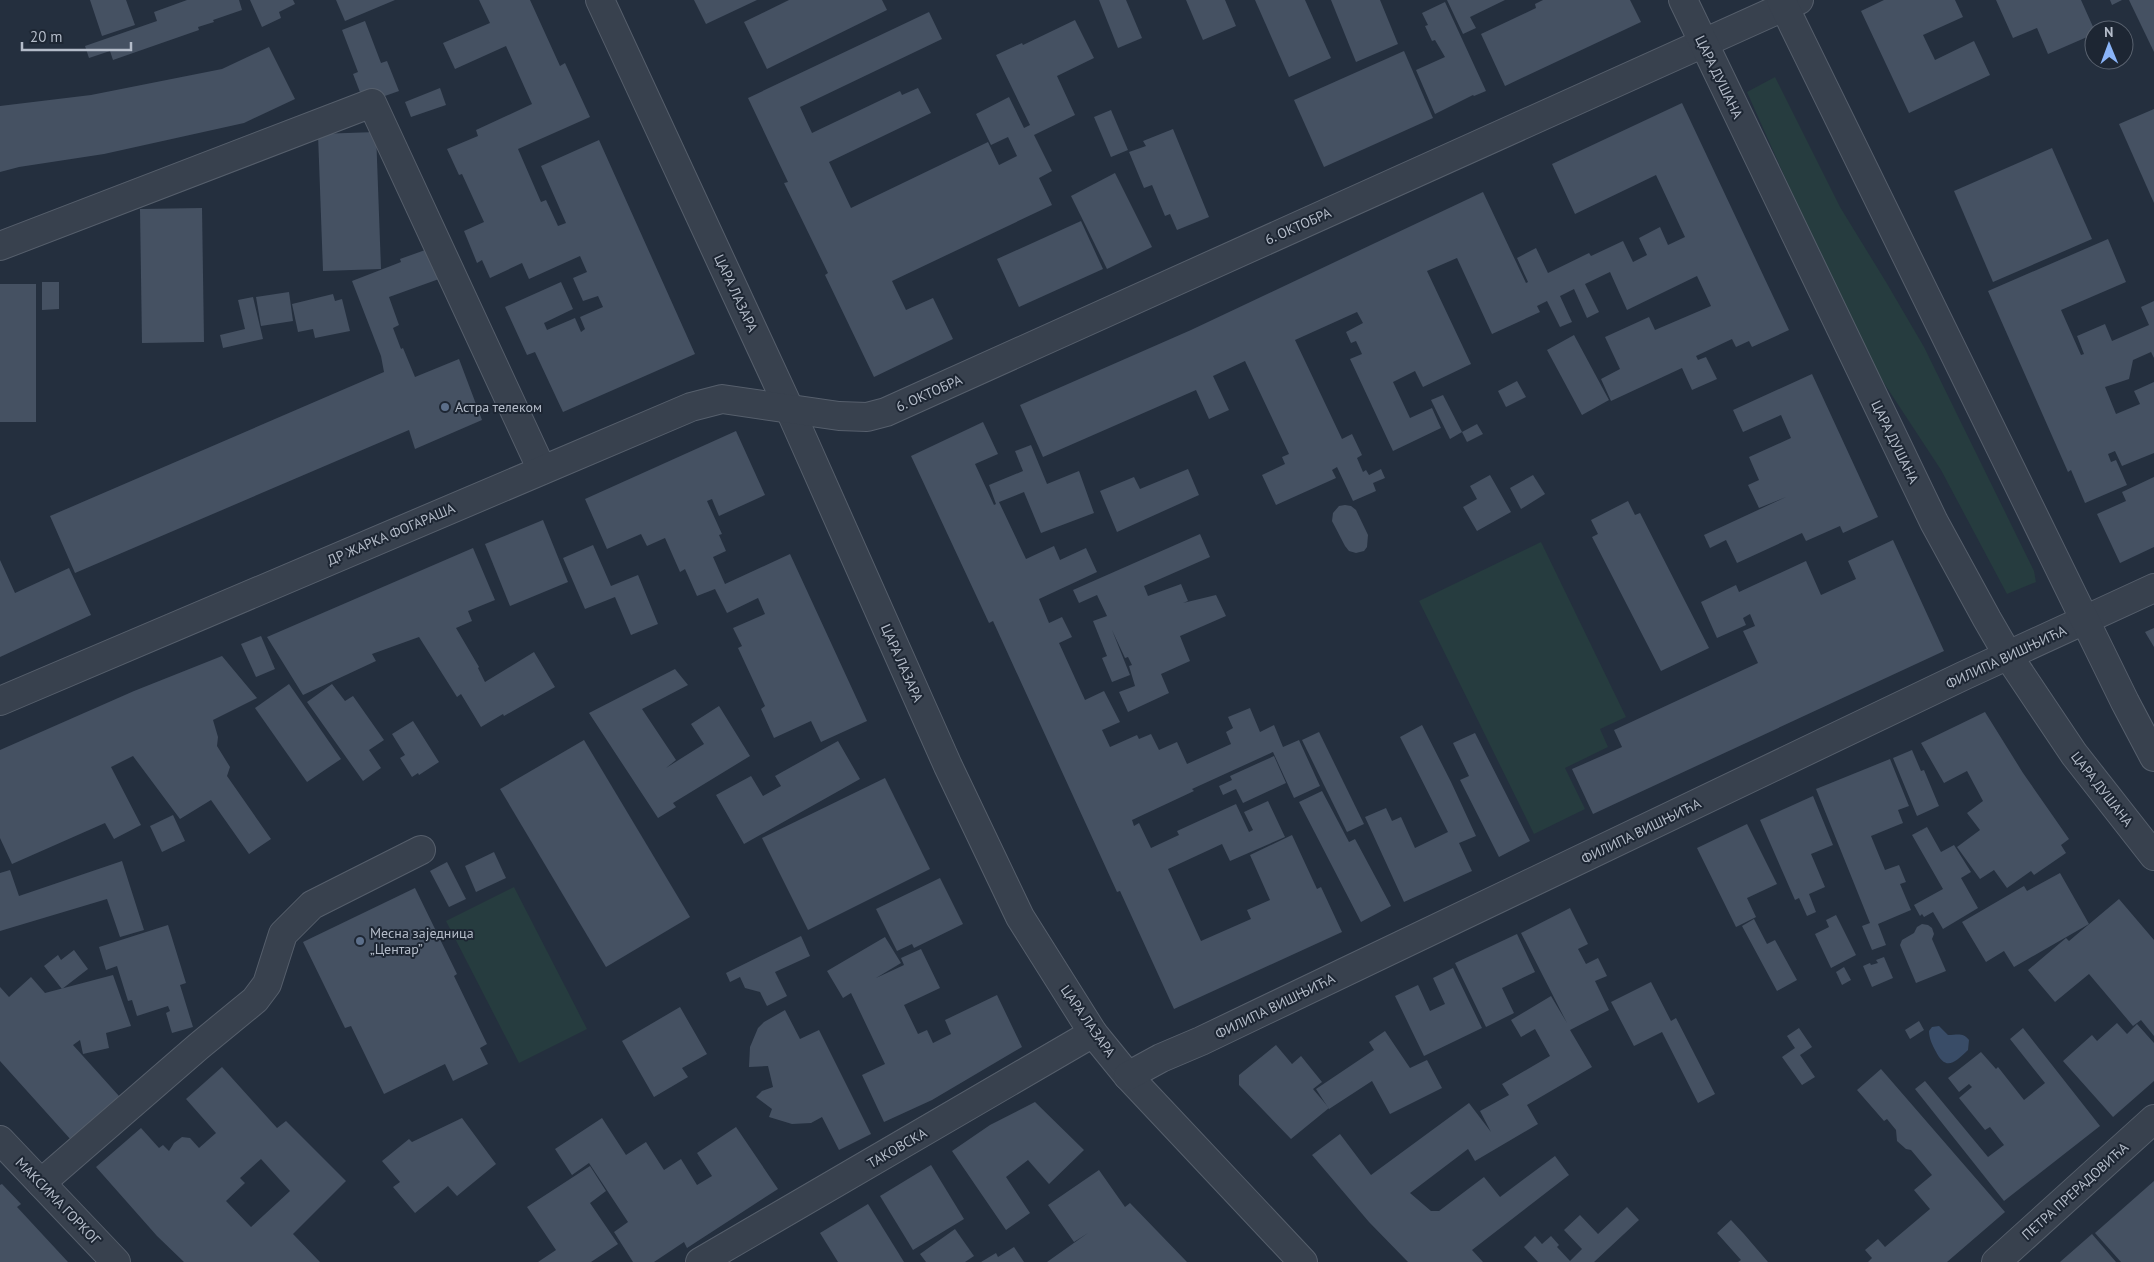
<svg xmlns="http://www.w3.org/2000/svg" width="2154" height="1262" viewBox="0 0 2154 1262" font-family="'PT Sans',sans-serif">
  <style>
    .green { fill: #263c3f }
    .water { fill: #394c67 }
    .building { fill: #455162; fill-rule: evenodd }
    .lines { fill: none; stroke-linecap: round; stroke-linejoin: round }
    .minor-casing { stroke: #565f6c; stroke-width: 30 }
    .tertiary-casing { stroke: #565f6c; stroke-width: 30 }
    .minor { stroke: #38414e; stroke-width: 28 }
    .tertiary { stroke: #38414e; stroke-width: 28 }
    .service-dot { fill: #5c6f8a; stroke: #1d2633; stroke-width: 2 }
    .labels { text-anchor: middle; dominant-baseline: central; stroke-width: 4; stroke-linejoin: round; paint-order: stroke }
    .street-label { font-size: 14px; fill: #b4bcc9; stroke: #1d2633 }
    .poi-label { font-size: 14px; fill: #b4bcc9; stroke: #1d2633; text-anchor: start }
  </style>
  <rect width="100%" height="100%" fill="#242f3e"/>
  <g class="green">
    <polygon points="1775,77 1840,207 1886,282 1924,347 2034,571 2036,582 2007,594 1941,470 1878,374 1791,191 1747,92"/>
    <polygon points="1541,542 1626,717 1600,729 1608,747 1565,768 1585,809 1534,834 1419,601"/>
    <polygon points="514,887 587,1029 519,1063 446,921"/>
  </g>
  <path class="water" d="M1939 1026 1948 1035C1957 1035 1963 1032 1969 1040L1968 1050C1954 1063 1946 1072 1935 1050 1932 1044 1929 1038 1929 1031L1932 1027Z"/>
  <g class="building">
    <polygon points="90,0 126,0 135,25 102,36"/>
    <polygon points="187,0 239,0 242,10 213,20 214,22 198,27 199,30 113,60 110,51 89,58 85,46 157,21 154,12"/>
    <polygon points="250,0 293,0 295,4 279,12 281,18 262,27"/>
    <polygon points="336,0 395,0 345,21"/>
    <polygon points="479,0 530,0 560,66 565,63 590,117 518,149 541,202 546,200 558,226 566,223 541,166 599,140 695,354 563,412 535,352 527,355 505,307 561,282 573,309 544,323 547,330 575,318 581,332 585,329 580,317 603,307 598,296 583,301 573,278 587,272 580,256 529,279 522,263 490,278 482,260 477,263 464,231 484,222 462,174 459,175 447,149 478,136 476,130 532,104 506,46 455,69 443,43 490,23"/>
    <polygon points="694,0 757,0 706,24"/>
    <polygon points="789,0 882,0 887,10 767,69 744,22"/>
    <polygon points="1099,0 1126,0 1142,38 1118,48"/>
    <polygon points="1186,0 1225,0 1236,26 1203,40"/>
    <polygon points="1255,0 1305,0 1331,58 1289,77"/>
    <polygon points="1331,0 1380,0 1398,44 1356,62"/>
    <polygon points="1447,0 1505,0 1470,17 1476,28 1463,34"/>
    <polygon points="1543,0 1630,0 1641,22 1505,86 1481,34 1536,8 1535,4"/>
    <polygon points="1884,0 1955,0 1963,17 1923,35 1935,60 1974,41 1990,75 1909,113 1861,11"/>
    <polygon points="1996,0 2081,0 2094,29 2094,34 2048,54 2037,28 2013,38"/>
    <polygon points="2110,0 2122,0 2112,5"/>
    <polygon points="2129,0 2154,0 2154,52"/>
    <polygon points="1445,2 1486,91 1474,96 1473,95 1435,114 1416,70 1445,57 1435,40 1432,41 1425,26 1428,25 1422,13"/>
    <polygon points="929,12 942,39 800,107 812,133 900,91 902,95 918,88 931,113 829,162 851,208 988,142 999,165 1017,156 1008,137 991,145 976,114 1009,97 1024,128 1030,125 996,55 1022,43 1023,45 1075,20 1094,58 1057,76 1075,115 1034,135 1052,171 1039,178 1052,205 892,281 906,310 933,298 953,339 874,377 825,275 828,273 784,183 788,182 748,98"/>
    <polygon points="365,21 381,63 387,61 399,91 382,97 363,100 353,74 358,72 342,30"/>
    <polygon points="269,47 295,99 244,123 104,154 19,167 0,172 0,106 91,95 222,69"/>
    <polygon points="1404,51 1433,118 1324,167 1294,100"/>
    <polygon points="440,88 446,105 411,117 405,102"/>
    <polygon points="1682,103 1789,330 1752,347 1749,341 1736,347 1732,339 1696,356 1698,360 1706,357 1717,379 1692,390 1682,368 1611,401 1601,379 1620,369 1605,337 1649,317 1655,330 1711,306 1697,276 1627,310 1610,272 1585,284 1599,312 1587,318 1574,289 1560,296 1572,322 1560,327 1547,301 1537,306 1540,312 1492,334 1457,258 1427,271 1471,364 1423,387 1415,371 1393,382 1410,418 1432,408 1441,428 1393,451 1350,359 1362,354 1356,341 1351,343 1346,332 1363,323 1357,312 1295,340 1342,439 1352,434 1362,455 1357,458 1363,472 1366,470 1369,475 1381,469 1385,478 1373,483 1376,491 1353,501 1337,467 1332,470 1336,478 1276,505 1262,475 1285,464 1282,457 1289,454 1245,361 1213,376 1229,410 1209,419 1196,390 1043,457 1020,405 1191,330 1483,192 1526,283 1528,282 1517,258 1536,248 1548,273 1589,253 1591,256 1623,241 1633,262 1647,255 1639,238 1660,227 1668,245 1685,237 1656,175 1575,214 1552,164"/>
    <polygon points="2154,109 2154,203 2119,124"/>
    <polygon points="1111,110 1128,150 1111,157 1094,117"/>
    <polygon points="1173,129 1209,217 1177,230 1170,214 1165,216 1152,185 1144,188 1129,152 1146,146 1143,141"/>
    <polygon points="376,132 381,269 323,271 318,134"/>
    <polygon points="2052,148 2092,239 1993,282 1954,191"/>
    <polygon points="1115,173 1152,247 1107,269 1071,196"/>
    <polygon points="202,208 204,342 142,343 140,209"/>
    <polygon points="1081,221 1103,269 1019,307 997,259"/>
    <polygon points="2108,239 2126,282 2061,310 2081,355 2084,354 2077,336 2105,324 2112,341 2149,325 2141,307 2154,301 2154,358 2151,352 2133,360 2129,379 2105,387 2116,414 2140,404 2134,391 2154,382 2154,453 2122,466 2115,451 2108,454 2111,462 2116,460 2127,485 2085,503 2071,470 2068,472 1988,291"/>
    <polygon points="428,249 439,279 389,297 399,325 393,328 401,349 403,348 415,377 459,359 482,420 415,449 409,430 75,573 50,516 384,372 381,356 352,281 401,262 400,259"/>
    <polygon points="42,282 59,282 59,309 42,310"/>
    <rect x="0" y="284" width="36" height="138"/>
    <polygon points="289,292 293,321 261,326 256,297"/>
    <polygon points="333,294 335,301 342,299 350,331 315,338 313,329 298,332 292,304"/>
    <polygon points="253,297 263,339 223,348 220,335 245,329 238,300"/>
    <polygon points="1574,335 1609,400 1582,415 1547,350"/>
    <polygon points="1812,374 1878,517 1843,533 1840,526 1806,541 1802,533 1737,563 1726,540 1710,548 1704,535 1786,497 1759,508 1748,485 1759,480 1749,457 1791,438 1781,415 1743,432 1733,410"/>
    <polygon points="1517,381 1526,397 1506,407 1498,391"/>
    <polygon points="1443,395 1462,432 1450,439 1431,400"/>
    <polygon points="983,422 998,454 975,464 994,505 996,504 989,485 1023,471 1015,451 1031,445 1047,484 1079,471 1094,513 1041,533 1024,492 999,502 1026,559 1054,546 1060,560 1086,548 1097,572 1039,599 1049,623 1062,617 1072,637 1059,643 1085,700 1104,691 1120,722 1102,730 1110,747 1137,735 1139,739 1151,734 1159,750 1177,742 1187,764 1231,744 1226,732 1233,728 1228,717 1250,708 1260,732 1274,725 1283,747 1299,740 1320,786 1294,798 1273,752 1192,789 1194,791 1132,820 1134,826 1139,823 1151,848 1179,835 1177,831 1236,804 1249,832 1253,830 1244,812 1268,801 1285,837 1230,861 1222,844 1168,869 1201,941 1251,919 1247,910 1270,900 1250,855 1292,835 1317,889 1321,887 1342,932 1174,1009 1120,891 1117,892 993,621 989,623 911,456"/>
    <polygon points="1477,424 1483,434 1467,442 1462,432"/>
    <polygon points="736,431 765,495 719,516 712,499 707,501 722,534 719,535 726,551 713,557 725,584 790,554 867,721 821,742 811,721 774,738 761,709 765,706 738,648 742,646 733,628 765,614 758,598 727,613 715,589 697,596 685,569 680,572 665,538 647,546 641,534 607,549 585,499"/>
    <polygon points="1188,469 1199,495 1117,532 1100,491 1134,477 1140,489"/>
    <polygon points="1490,475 1511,512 1477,531 1463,507 1477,499 1470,486"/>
    <polygon points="1533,475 1545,494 1521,509 1510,488"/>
    <polygon points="2154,477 2154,547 2120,563 2097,514 2126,501 2122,492"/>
    <polygon points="1628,501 1635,515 1640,513 1709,648 1661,671 1592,537 1598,534 1591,520"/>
    <polygon points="1345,505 1351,506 1356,510 1368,535 1367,547 1364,551 1356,553 1349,551 1345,546 1332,521 1333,513 1339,506"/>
    <polygon points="543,520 568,582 510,606 485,544"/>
    <polygon points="1200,534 1210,557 1144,586 1148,596 1181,584 1188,601 1183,603 1216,595 1226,616 1180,636 1190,661 1161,674 1169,693 1128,712 1119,692 1135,686 1129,666 1132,665 1128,657 1125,658 1112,630 1130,675 1112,682 1102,658 1107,656 1093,621 1107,616 1097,595 1079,603 1073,590"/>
    <polygon points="1893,540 1944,651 1593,814 1572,769 1622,747 1614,730 1758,663 1743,631 1755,626 1750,614 1743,618 1746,625 1717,638 1701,602 1736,585 1739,592 1806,561 1821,595 1856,579 1848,561"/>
    <polygon points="593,545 611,586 638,575 658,624 631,635 615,597 585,609 563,558"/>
    <polygon points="473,548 495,600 468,611 472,621 456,628 479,667 478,668 485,682 534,652 555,687 504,716 503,714 481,727 461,694 457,697 419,637 372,654 376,661 303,695 267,637"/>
    <polygon points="0,560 15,593 69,568 91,615 0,657"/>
    <polygon points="2154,628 2154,647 2145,632"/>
    <polygon points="261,636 275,669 256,677 241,644"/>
    <polygon points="222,656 257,698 213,720 218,737 217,746 230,767 227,776 271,839 249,854 211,800 180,819 133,756 111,767 141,825 114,839 105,823 12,864 0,838 0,750 134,691"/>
    <polygon points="675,669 688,685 642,709 676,760 666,768 704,744 691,724 719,706 750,756 673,803 676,807 658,818 589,713"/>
    <polygon points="289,684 341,759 307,782 255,708"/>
    <polygon points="332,684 345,701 353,696 384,740 369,750 381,768 363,781 307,702"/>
    <polygon points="1985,712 2023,773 2069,839 2061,845 2066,853 2034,875 2031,871 2007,888 1994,870 1980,879 1957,847 1980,830 1967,813 1983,801 1967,771 1944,783 1921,743"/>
    <polygon points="413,721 439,762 419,775 418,773 412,777 400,758 405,755 392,734"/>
    <polygon points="1422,725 1451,782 1476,836 1459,843 1472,871 1404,902 1365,817 1386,808 1392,821 1401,817 1415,848 1448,832 1400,737"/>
    <polygon points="1319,732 1364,824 1347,832 1302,740"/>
    <polygon points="1475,733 1530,841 1499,857 1460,780 1469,776 1453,743"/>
    <polygon points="584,740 690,917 606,967 500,789"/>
    <polygon points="838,741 860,779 744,844 716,795 751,776 763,796 781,786 775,776"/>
    <polygon points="1912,750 1921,771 1924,770 1939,806 1917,816 1893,758"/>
    <polygon points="1274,756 1286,783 1243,803 1236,789 1223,795 1219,786 1232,780 1230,776"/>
    <polygon points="1890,759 1909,806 1898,810 1903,823 1871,836 1885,870 1899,865 1906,882 1900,884 1911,910 1878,924 1886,945 1872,950 1862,926 1870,923 1816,789"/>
    <polygon points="885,778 930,869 808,930 762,838"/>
    <polygon points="1322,791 1349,842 1355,839 1391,906 1361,922 1299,802"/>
    <polygon points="1813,796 1833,845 1811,854 1825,887 1809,894 1816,912 1807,916 1799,898 1795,900 1760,820"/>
    <polygon points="173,815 185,841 162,852 150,826"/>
    <polygon points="1747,824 1777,884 1747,898 1756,917 1736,927 1697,848"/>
    <polygon points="1927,827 1941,852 1954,845 1971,872 1961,878 1978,908 1943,929 1933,912 1924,917 1922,914 1920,916 1914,905 1943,889 1912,835"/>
    <polygon points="494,852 506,878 476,892 465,866"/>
    <polygon points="122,861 144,930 120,937 107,899 0,931 0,873 10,870 19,896"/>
    <polygon points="447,862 466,899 449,907 430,871"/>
    <polygon points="2060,873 2089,924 2014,967 2004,951 1986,962 1962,922 2024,886 2027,891"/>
    <polygon points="940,878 963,924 914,948 912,944 897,951 876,909"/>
    <polygon points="415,888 457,974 454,976 487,1044 480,1048 488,1064 453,1081 445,1064 384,1094 351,1026 345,1028 303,942"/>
    <polygon points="2119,899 2154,940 2154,1036 2141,1020 2133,1026 2089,974 2055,1002 2028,970 2066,938 2069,941"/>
    <polygon points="1570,908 1588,944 1578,949 1586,964 1598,958 1607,976 1595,981 1609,1010 1570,1030 1592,1067 1527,1105 1538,1124 1475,1161 1468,1149 1410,1193 1431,1211 1439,1211 1484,1177 1500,1197 1555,1156 1569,1175 1472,1250 1483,1262 1408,1262 1369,1222 1312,1155 1340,1134 1371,1175 1469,1103 1491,1132 1480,1111 1509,1095 1502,1084 1550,1056 1535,1029 1521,1037 1511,1020 1551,996 1567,1023 1521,933"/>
    <polygon points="1836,915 1856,955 1831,968 1815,934 1829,927 1826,920"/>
    <polygon points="1754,919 1767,944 1775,940 1797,980 1777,991 1742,926"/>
    <polygon points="1922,924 1928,925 1932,928 1934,934 1932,939 1946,971 1916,983 1900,945 1902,940 1914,933 1917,927"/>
    <polygon points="168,925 186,983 180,985 193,1027 172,1033 166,1013 170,1011 168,1006 137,1016 132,1000 128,1001 117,966 106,970 99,947"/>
    <polygon points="1517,934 1535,972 1502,988 1514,1013 1486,1027 1455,963"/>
    <polygon points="801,936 810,956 775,972 787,996 767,1006 760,992 745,988 740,977 730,982 726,973"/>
    <polygon points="885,937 901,963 876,978 904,965 901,958 921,949 940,988 904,1005 918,1034 927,1030 933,1043 951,1034 945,1020 997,995 1022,1047 932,1100 884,1122 862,1075 885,1064 851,993 843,998 827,971"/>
    <polygon points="74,950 88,969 62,989 44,966 58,955 61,960"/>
    <polygon points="1884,957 1893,978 1872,987 1863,966 1870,963 1871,965 1878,963 1876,960"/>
    <polygon points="1844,967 1851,980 1842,985 1836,972"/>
    <polygon points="1453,968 1482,1028 1424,1056 1395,996 1418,985 1430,1011 1445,1004 1433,978"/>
    <polygon points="113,975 131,1026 106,1033 109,1048 83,1054 80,1040 73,1045 119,1096 72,1141 0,1061 0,987 9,997 31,977 45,993"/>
    <polygon points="1651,982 1671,1021 1676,1018 1715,1094 1698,1103 1662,1032 1634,1046 1611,1002"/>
    <polygon points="680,1007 707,1054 682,1068 688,1077 654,1097 622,1041"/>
    <polygon points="785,1010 800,1039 819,1030 871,1134 839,1150 822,1117 811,1123 792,1124 769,1117 772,1109 756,1097 762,1091 773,1087 768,1066 749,1067 750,1047 758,1028 764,1022"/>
    <polygon points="1919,1021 1924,1030 1910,1039 1905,1030"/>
    <polygon points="2117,1023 2127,1034 2137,1024 2154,1043 2154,1081 2113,1117 2063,1061 2092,1035 2097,1041"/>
    <polygon points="1799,1028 1812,1047 1800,1055 1815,1077 1802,1085 1782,1057 1795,1048 1787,1036"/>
    <polygon points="2023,1028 2100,1126 2004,1201 1915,1089 1925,1081 1988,1157 2004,1145 1990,1127 1985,1130 1959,1098 1972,1087 1969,1084 1959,1092 1948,1078 1981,1052 1996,1069 1998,1067 2024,1100 2045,1083 2010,1039"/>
    <polygon points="1385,1031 1410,1068 1427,1060 1442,1088 1390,1114 1372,1081 1329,1109 1316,1089 1374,1050 1369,1042"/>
    <polygon points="1276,1045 1292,1064 1301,1056 1322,1082 1313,1089 1329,1108 1291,1139 1239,1085 1239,1075"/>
    <path d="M222 1067 277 1128 286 1121 346 1181 293 1234 320 1262H184L157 1236 96 1167 141 1128 159 1148 163 1145 169 1151 174 1143 182 1137 190 1138 199 1148 216 1133 186 1099ZM261 1159 290 1191 251 1227 226 1201 245 1183 240 1178Z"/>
    <polygon points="1881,1069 2005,1212 1947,1262 1868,1262 1872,1258 1865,1250 1878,1239 1885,1247 1930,1209 1914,1190 1932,1175 1911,1150 1906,1149 1897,1141 1896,1130 1887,1119 1884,1121 1857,1090"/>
    <polygon points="1035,1102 1084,1150 1049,1184 1028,1160 1006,1177 1030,1213 1006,1230 952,1151 990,1125"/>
    <polygon points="462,1118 496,1164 457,1196 448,1186 415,1213 393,1187 400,1182 382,1161 409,1139 412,1142"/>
    <polygon points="602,1118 626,1155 646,1142 664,1170 681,1159 697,1185 712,1176 697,1153 736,1127 778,1189 687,1248 684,1242 654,1262 633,1262 614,1232 628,1222 589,1163 572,1175 555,1149"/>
    <polygon points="931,1165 964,1219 913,1250 880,1196"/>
    <polygon points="590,1166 606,1191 590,1203 618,1244 591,1262 538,1262 556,1250 527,1207"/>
    <polygon points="1099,1170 1125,1207 1130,1203 1187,1262 1047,1262 1088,1233 1074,1242 1048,1205"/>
    <polygon points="2154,1181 2154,1262 2121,1262 2095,1233"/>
    <polygon points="2,1184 21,1204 17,1207 68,1262 0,1262 0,1185"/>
    <polygon points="868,1204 904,1262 838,1262 820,1233"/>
    <polygon points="1627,1207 1639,1220 1594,1262 1538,1262 1524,1247 1535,1236 1542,1244 1551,1236 1559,1245 1557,1247 1570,1261 1582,1249 1564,1230 1580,1215 1598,1234"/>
    <polygon points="1731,1220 1744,1234 1768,1262 1738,1262 1741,1260 1717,1233"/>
    <polygon points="955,1229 974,1256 965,1262 926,1262 920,1254"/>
    <polygon points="2092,1234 2116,1262 2060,1262"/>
    <polygon points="1014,1247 1024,1262 981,1262 996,1253 998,1257"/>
  </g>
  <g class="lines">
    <g class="minor-casing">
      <g id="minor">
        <polyline points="600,0 789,408 948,766 1020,917 1093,1033 1128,1076 1303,1262"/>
        <polyline points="0,246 372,103 542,470"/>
        <polyline points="0,701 691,407 722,399 839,416 867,417 886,412 1799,0"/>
        <polyline points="1128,1076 1161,1058 1201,1041 1963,676 2154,588"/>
        <polyline points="0,1140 116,1262"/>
        <polyline points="41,1183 199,1046 255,1000 267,984 283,934 312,905 421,850"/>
        <polyline points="700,1262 1093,1033"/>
        <polyline points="1996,1262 2154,1119"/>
      </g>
    </g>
    <g class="tertiary-casing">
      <g id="tertiary">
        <polyline points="1683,0 1934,522 1987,619 2009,657 2074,754 2154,856"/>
        <polyline points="1781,0 2125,702 2154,757"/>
      </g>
    </g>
    <use href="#minor" class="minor"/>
    <use href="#tertiary" class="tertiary"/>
  </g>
  <g class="service-dot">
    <circle cx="445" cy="407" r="5"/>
    <circle cx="360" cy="941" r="5"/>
  </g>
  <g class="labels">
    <g class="street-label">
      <text transform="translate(1719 77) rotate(64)">ЦАРА ДУШАНА</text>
      <text transform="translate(1298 226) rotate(-24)">6. ОКТОБРА</text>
      <text transform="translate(736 293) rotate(65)">ЦАРА ЛАЗАРА</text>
      <text transform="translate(929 393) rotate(-24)">6. ОКТОБРА</text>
      <text transform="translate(1895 442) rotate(64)">ЦАРА ДУШАНА</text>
      <text transform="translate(391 534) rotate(-23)">ДР ЖАРКА ФОГАРАША</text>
      <text transform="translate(2006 657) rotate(-25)">ФИЛИПА ВИШЊИЋА</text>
      <text transform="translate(902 663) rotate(66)">ЦАРА ЛАЗАРА</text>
      <text transform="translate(2102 789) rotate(52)">ЦАРА ДУШАНА</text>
      <text transform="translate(1641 831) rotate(-26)">ФИЛИПА ВИШЊИЋА</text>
      <text transform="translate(1275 1006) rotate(-26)">ФИЛИПА ВИШЊИЋА</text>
      <text transform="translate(1088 1021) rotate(55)">ЦАРА ЛАЗАРА</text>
      <text transform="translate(897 1148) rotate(-30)">ТАКОВСКА</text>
      <text transform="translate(2075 1191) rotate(-42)">ПЕТРА ПРЕРАДОВИЋА</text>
      <text transform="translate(58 1201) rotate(46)">МАКСИМА ГОРКОГ</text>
    </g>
    <g class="poi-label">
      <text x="455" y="407">Астра телеком</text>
      <text x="370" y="933">Месна заједница<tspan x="370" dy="16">„Центар”</tspan></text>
    </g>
  </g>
  <g transform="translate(2109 45) rotate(359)"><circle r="24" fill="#1d2633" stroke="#59626f"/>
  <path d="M0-4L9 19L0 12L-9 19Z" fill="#8ab4f8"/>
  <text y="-8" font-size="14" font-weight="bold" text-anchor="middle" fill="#b4bcc9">N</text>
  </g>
  <path d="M22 42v8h109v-8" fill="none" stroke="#b4bcc9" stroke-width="2.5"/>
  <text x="30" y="42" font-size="15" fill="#b4bcc9" stroke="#1d2633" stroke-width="4" paint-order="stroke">20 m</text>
</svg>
